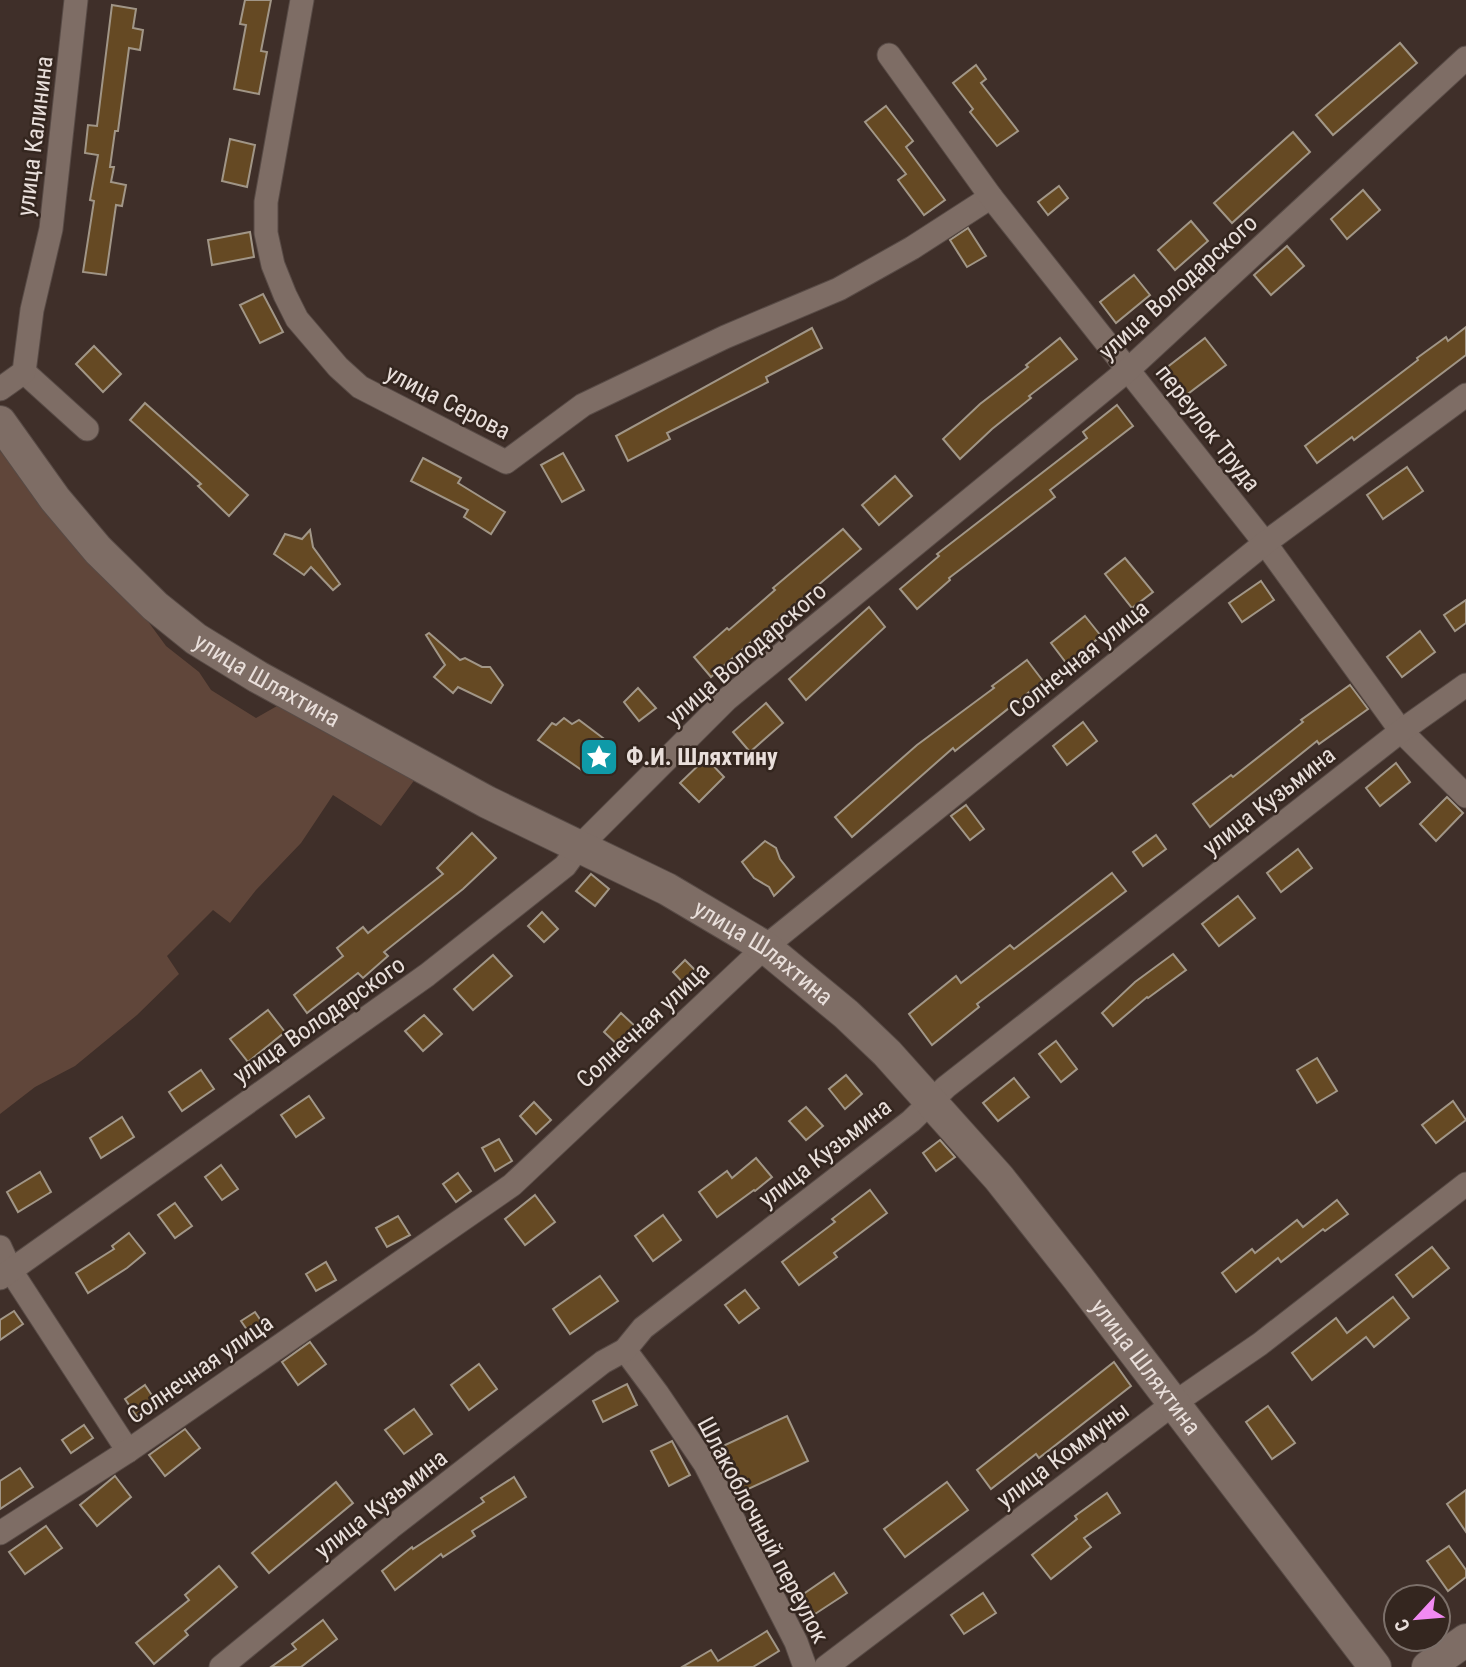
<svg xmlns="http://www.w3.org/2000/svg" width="1466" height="1667" viewBox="0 0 1466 1667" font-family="'Roboto Condensed',sans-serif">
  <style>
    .green { fill: #60463a }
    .building { fill: #654923; stroke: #a19687; stroke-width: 2 }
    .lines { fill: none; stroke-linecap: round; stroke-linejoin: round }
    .street-casing { stroke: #584b46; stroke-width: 25 }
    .secondary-casing { stroke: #584b46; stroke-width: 34 }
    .street { stroke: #7e6d65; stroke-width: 23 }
    .secondary { stroke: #7e6d65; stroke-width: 32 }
    .labels { text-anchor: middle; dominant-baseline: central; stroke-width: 5; stroke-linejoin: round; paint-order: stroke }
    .street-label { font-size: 24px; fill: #e9dfdb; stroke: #34261f }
    .poi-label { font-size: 24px; font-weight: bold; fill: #e9dfdb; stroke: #34261f; text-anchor: start }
  </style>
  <rect width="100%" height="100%" fill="#3f2f29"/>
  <polygon class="green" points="0,451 81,552 144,616 166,646 199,672 211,690 256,718 277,706 298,716 320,730 418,775 381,826 333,795 301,843 256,890 230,923 213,910 167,956 179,974 137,1015 75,1066 35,1087 0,1114"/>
  <g class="building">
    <polygon points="245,0 271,0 261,51 267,52 259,94 234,89 246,25 240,24"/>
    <polygon points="112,5 136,9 133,28 143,30 140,50 129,48 118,131 115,131 110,167 114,167 111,182 126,185 122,206 116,205 106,275 83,272 94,201 90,200 98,155 85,153 88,125 97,126"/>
    <polygon points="1400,43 1417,63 1333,135 1316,115"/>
    <polygon points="976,65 986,79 981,83 1018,131 997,146 970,112 973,109 953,83"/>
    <polygon points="886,106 913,141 906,147 945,200 924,215 898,180 906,174 865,122"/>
    <polygon points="1293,132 1310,152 1232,223 1214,203"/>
    <polygon points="230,139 255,145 247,187 222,181"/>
    <polygon points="1059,186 1068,198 1048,215 1038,202"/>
    <polygon points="1363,190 1380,210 1347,239 1331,219"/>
    <polygon points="1191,221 1208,241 1175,270 1158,250"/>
    <polygon points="968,228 986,256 967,267 950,240"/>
    <polygon points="250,232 254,257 212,265 208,240"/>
    <polygon points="1287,246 1304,266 1271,295 1254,275"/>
    <polygon points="1134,275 1150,295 1116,323 1100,302"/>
    <polygon points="263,294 283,332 260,343 240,305"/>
    <polygon points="1466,327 1466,355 1354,440 1352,437 1317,463 1305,446 1418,360 1417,358 1446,337 1448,341"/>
    <polygon points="812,328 822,348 766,377 768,382 667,433 670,439 628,461 616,436"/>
    <polygon points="1060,338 1077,359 1029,396 1031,398 992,429 960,459 943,439 980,404 1028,367 1026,365"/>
    <polygon points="1205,338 1226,365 1181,399 1161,372"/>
    <polygon points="94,346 121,374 103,392 76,364"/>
    <polygon points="145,403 248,495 229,516 198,486 201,484 130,420"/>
    <polygon points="1117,405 1133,426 1050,490 1055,497 949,578 950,580 917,609 900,589 939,556 937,554 1087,438 1083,432"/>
    <polygon points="563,453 584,490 562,502 541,465"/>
    <polygon points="423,458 461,478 458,483 505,512 491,534 464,517 468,510 411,481"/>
    <polygon points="1407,467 1423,491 1383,519 1367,495"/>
    <polygon points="895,476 912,496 879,525 862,505"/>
    <polygon points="843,529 861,549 785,613 754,643 752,641 711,677 694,657 727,628 729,630 775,590 773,588"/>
    <polygon points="310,530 313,547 340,584 333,590 311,567 304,575 274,554 285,534 302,539"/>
    <polygon points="1125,558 1153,592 1132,608 1105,574"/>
    <polygon points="1261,581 1274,600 1242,622 1229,603"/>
    <polygon points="1466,600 1466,623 1455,631 1444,615"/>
    <polygon points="869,607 885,627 806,700 789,679"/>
    <polygon points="1085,616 1101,636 1067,664 1051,643"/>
    <polygon points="1420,631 1435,652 1402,677 1387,657"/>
    <polygon points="429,633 460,660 465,658 482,667 490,667 503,685 491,703 458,687 453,693 434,677 445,665 426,635"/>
    <polygon points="1027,660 1043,681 955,751 953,748 852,837 835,817 917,745 994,688 992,686"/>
    <polygon points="1350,685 1368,709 1319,744 1317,741 1210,827 1193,804 1231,775 1233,777 1303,722 1301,720"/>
    <polygon points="638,688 656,708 639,721 624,702"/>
    <polygon points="766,703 783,723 750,752 733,732"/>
    <polygon points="564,718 572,724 579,720 611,744 583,771 538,740 552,723 556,725"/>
    <polygon points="1083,722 1097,741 1067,765 1053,746"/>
    <polygon points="706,758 724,777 699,802 680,783"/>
    <polygon points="1396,763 1410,782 1380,806 1366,788"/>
    <polygon points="1447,797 1463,813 1436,841 1420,824"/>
    <polygon points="966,805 984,829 970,840 951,816"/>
    <polygon points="472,833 496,858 463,889 384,952 388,956 363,978 358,973 307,1013 294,995 343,956 337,948 363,927 368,933 443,874 437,868"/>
    <polygon points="1156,835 1166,849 1143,866 1133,852"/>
    <polygon points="765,841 776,848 780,859 794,877 774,896 769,887 754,878 742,862"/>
    <polygon points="1298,849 1312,868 1281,892 1267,873"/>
    <polygon points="1112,873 1126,891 977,1004 979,1007 932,1045 909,1014 956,976 961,983 1010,945 1014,949"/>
    <polygon points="591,874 609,889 595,906 576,891"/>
    <polygon points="1238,896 1255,918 1219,946 1202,924"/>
    <polygon points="542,912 558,929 544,942 528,926"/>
    <polygon points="1173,954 1186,970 1148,998 1147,997 1113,1026 1102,1013 1135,982"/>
    <polygon points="493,955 512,976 473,1010 454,989"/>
    <polygon points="685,960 699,974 686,986 673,972"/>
    <polygon points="268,1010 285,1032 248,1062 230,1039"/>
    <polygon points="621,1013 638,1029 621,1048 604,1032"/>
    <polygon points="424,1015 442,1034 423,1051 405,1031"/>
    <polygon points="1056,1041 1077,1069 1061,1082 1039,1054"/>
    <polygon points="1317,1058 1337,1091 1317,1103 1297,1070"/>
    <polygon points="201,1070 214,1089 182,1111 169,1092"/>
    <polygon points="846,1075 862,1094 845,1109 829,1089"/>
    <polygon points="1014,1078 1029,1097 998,1121 983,1103"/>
    <polygon points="309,1096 324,1118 296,1137 281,1115"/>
    <polygon points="1453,1101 1466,1120 1436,1143 1422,1125"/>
    <polygon points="534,1102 551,1120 536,1134 520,1116"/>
    <polygon points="806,1107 823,1126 806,1140 789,1121"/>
    <polygon points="122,1117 134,1137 101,1158 90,1138"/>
    <polygon points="499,1139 512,1161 495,1171 482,1148"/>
    <polygon points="940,1140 955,1157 936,1171 923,1153"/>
    <polygon points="756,1158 772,1177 755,1191 754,1190 717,1217 699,1192 727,1171 732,1178"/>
    <polygon points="221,1165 238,1189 222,1200 205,1177"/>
    <polygon points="40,1172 51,1192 18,1212 7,1192"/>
    <polygon points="458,1173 471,1191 456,1202 443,1184"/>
    <polygon points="870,1190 887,1213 834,1253 837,1257 799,1285 782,1262 835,1222 832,1219"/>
    <polygon points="535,1195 555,1222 525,1245 505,1219"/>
    <polygon points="1337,1200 1348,1214 1325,1231 1323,1229 1281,1262 1278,1258 1236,1292 1222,1273 1252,1249 1255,1253 1297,1220 1303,1227"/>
    <polygon points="175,1203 192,1226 175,1238 158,1215"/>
    <polygon points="663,1215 681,1240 653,1261 635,1236"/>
    <polygon points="398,1216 410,1235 387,1247 376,1228"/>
    <polygon points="129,1233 145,1253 127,1268 88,1293 76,1273 114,1249 112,1246"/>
    <polygon points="1432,1247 1449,1268 1413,1297 1396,1275"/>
    <polygon points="326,1262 336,1280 316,1291 306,1274"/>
    <polygon points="600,1276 618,1301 570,1334 553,1309"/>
    <polygon points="745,1290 759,1308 739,1323 725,1305"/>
    <polygon points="1393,1297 1409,1318 1374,1347 1366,1337 1312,1380 1292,1353 1336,1318 1347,1333"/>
    <polygon points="14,1311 23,1324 0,1340 0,1320"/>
    <polygon points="255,1312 268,1331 254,1340 241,1321"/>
    <polygon points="310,1342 326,1364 298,1385 282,1362"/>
    <polygon points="1114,1362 1131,1386 1039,1458 1036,1454 991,1489 977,1470"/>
    <polygon points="479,1364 497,1389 469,1410 451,1385"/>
    <polygon points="627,1384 637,1405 603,1422 593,1401"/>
    <polygon points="145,1385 157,1403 137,1417 125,1399"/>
    <polygon points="1268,1406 1295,1443 1272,1459 1246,1422"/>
    <polygon points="414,1409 432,1434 404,1454 385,1430"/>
    <polygon points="787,1416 808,1461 744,1491 723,1446"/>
    <polygon points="84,1425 93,1438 71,1453 62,1440"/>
    <polygon points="185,1429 200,1448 165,1476 149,1455"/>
    <polygon points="672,1441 690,1475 669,1486 651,1451"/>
    <polygon points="20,1468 33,1487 0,1509 0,1481"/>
    <polygon points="115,1476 131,1497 97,1526 80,1505"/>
    <polygon points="514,1477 526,1497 472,1531 475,1536 443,1557 441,1554 395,1590 382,1571 412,1547 413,1549 484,1502 481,1498"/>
    <polygon points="336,1482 353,1503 269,1573 252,1553"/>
    <polygon points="947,1482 968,1510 905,1557 884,1529"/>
    <polygon points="1466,1490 1466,1532 1447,1504"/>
    <polygon points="1107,1493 1120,1513 1084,1538 1091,1547 1051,1579 1032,1555 1077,1519 1075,1516"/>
    <polygon points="46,1526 62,1548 25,1574 9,1552"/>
    <polygon points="1449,1546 1466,1570 1466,1577 1448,1591 1427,1561"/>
    <polygon points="219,1566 237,1587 185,1631 188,1635 154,1664 136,1643 189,1600 185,1595"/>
    <polygon points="834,1573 847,1593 815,1614 802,1595"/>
    <polygon points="983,1593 996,1613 964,1634 951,1615"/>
    <polygon points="323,1620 337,1639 301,1667 271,1667 296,1649 292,1644"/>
    <polygon points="767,1631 779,1651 753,1667 682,1667 711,1650 718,1661"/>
  </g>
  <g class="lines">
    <g class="street-casing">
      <g id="street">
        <polyline points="302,0 266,202 266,233 273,265 285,295 297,319 338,367 360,387 506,462 583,405 725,337 839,289 912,248 991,197"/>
        <polyline points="889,55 991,197 1265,543 1401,731 1466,796"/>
        <polyline points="24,372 87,429"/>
        <polyline points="0,389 24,372 32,310 51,229 76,0"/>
        <polyline points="0,1247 11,1271 128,1451"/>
        <polyline points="0,1278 427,975 565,866 579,847 727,699 1129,369 1466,58"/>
        <polyline points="625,1350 657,1393 705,1464 796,1642 805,1667"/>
        <polyline points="0,1533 128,1451 512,1185 765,947 1265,543 1466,395"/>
        <polyline points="221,1667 390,1528 603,1362 625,1350 643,1328 911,1121 946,1087 1401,731 1466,685"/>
        <polyline points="826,1667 1173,1404 1260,1344 1466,1184"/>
      </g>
    </g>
    <g class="secondary-casing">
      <g id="secondary">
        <path id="s1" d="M0 422 55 499 98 550 155 606 196 639 258 677 487 802 667 889 765 947 846 1014 887 1053 999 1178 1078 1278 1375 1667"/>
        <polyline points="1428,1667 1466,1640"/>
      </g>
    </g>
    <use href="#street" class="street"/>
    <use href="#secondary" class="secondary"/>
  </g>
  <defs>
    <g id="sight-square" transform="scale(2.0125)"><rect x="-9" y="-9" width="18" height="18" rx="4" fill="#0f9aa8" stroke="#34261f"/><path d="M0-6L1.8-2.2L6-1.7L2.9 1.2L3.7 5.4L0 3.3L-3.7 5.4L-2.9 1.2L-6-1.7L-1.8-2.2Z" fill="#fff"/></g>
  </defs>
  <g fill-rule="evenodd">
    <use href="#sight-square" x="599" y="757"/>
  </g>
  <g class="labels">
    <g class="street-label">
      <text transform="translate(35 136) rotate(-83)">улица Калинина</text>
      <text transform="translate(1178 287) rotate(-42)">улица Володарского</text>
      <text transform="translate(448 402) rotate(27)">улица Серова</text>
      <text transform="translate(1208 428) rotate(52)">переулок Труда</text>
      <text transform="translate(746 654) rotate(-41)">улица Володарского</text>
      <text transform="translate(1079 659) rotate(-39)">Солнечная улица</text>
      <text stroke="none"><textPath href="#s1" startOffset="376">улица Шляхтина</textPath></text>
      <text transform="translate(1269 801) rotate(-38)">улица Кузьмина</text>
      <text stroke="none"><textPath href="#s1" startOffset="943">улица Шляхтина</textPath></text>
      <text transform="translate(319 1020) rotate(-35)">улица Володарского</text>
      <text transform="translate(643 1025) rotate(-43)">Солнечная улица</text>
      <text transform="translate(825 1153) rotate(-38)">улица Кузьмина</text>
      <text stroke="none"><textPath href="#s1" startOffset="1510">улица Шляхтина</textPath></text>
      <text transform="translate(200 1369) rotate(-35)">Солнечная улица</text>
      <text transform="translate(1063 1455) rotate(-37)">улица Коммуны</text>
      <text transform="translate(381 1504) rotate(-38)">улица Кузьмина</text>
      <text transform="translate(763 1530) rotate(62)">Шлакоблочный переулок</text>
    </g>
    <g class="poi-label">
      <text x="626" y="757">Ф.И. Шляхтину</text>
    </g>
  </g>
  <g transform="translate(1417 1618) rotate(244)"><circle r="33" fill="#34261f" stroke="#7c706a" stroke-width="2"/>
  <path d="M0-5L12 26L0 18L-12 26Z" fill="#f28af3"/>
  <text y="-10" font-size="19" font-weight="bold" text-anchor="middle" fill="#e9dfdb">С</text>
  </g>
</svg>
